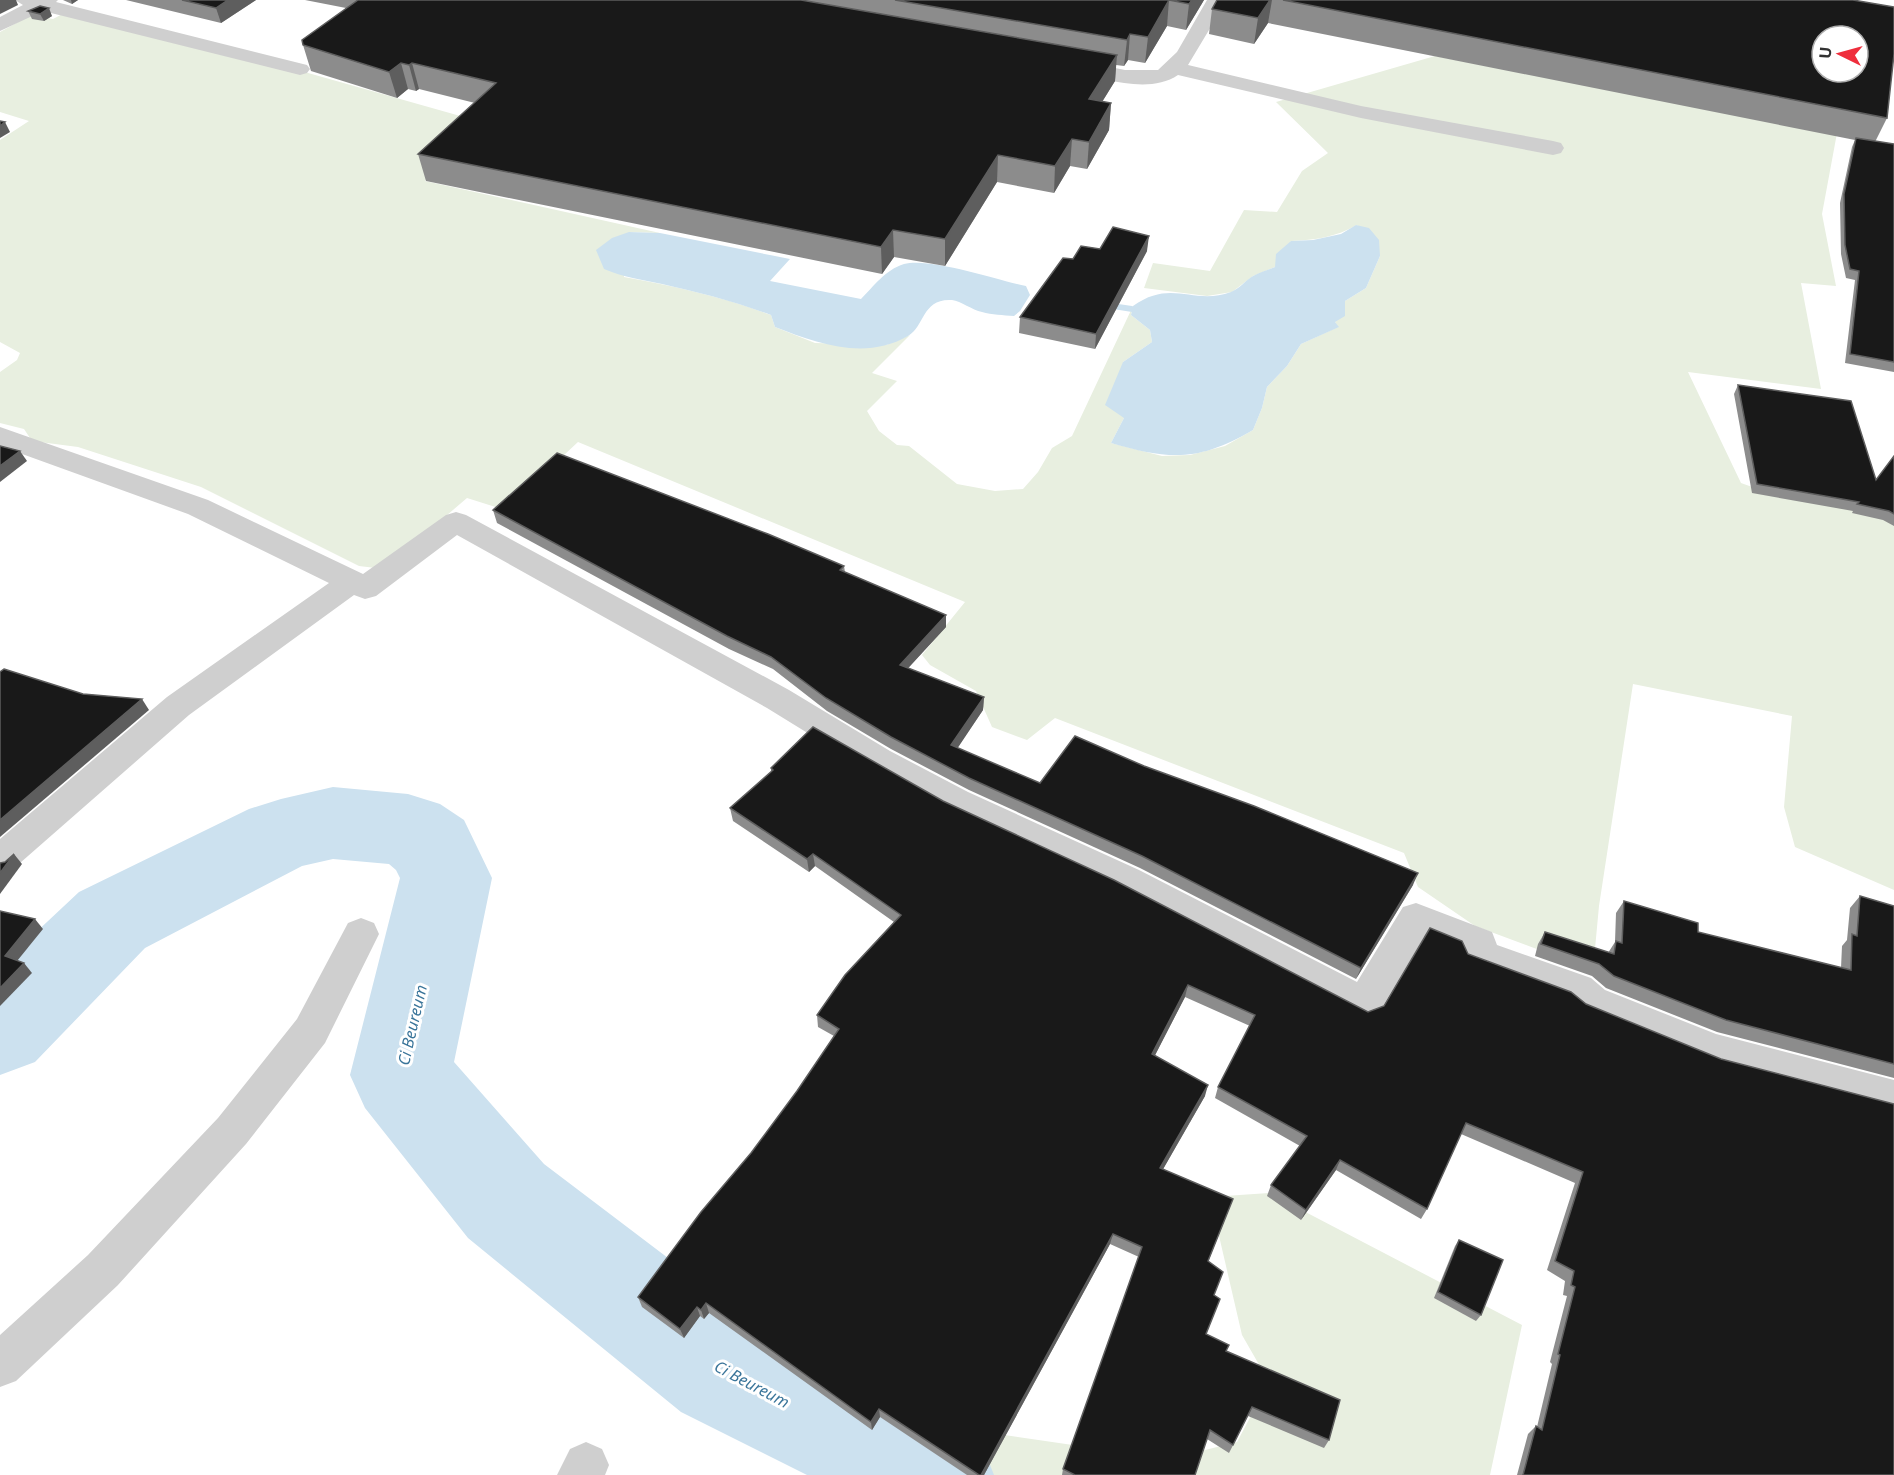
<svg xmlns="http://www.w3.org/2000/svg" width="1894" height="1475" viewBox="0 0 1894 1475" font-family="'Noto Sans',sans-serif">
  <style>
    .green { fill: #e8efe0 }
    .water { fill: #cce1ef }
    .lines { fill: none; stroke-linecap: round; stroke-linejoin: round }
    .stream { fill: #cce1ef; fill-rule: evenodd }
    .river { fill: #cce1ef; fill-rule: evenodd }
    .minor { fill: #cfcfcf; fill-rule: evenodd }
    .wall { fill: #8c8c8c }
    .shaded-wall { fill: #5e5e5e }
    .building { fill: #191919; stroke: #5e5e5e; stroke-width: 1.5; fill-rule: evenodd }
    .labels { text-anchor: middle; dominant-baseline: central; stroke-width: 6; stroke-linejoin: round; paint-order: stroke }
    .water-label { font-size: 16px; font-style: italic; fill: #3a759a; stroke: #fff }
  </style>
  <rect width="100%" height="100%" fill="#fff"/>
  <g class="green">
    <path d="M70 10 255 58 478 121 425 181 660 233 629 232 624 277C673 286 724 297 771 315L775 327 815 343 886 345 910 335 872 373 897 381 867 411 879 431 897 445 909 446 957 484 995 491 1023 489 1038 472 1052 448 1072 436 1133 306 1131 315 1150 330 1152 342 1123 362 1124 418 1111 443 1162 456 1190 455 1225 446 1253 430 1262 408 1267 387 1287 366 1301 344 1338 327 1335 322 1345 301 1366 288 1380 256 1357 225C1336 237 1315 240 1291 241L1275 267 1253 276 1232 292 1207 296 1144 288 1153 263 1210 271 1244 210 1277 212 1302 171 1328 153 1276 102 1435 56 1837 133 1822 214 1836 286 1801 283 1821 389 1688 372 1741 483 1783 498 1894 517V890L1795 847 1784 807 1792 716 1633 684 1599 906 1593 970 1475 926 1418 887 1404 853 1055 718 1027 740 992 727 976 691 930 665 922 655 965 602 578 442 505 510 467 498 384 569 359 566 201 487 78 447 32 441 24 429 0 423V372L17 360 20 353 0 342V140L29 121 0 112V32L31 15 53 19Z"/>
    <polygon points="1269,1193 1522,1325 1490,1475 969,1475 991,1433 1169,1459 1237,1442 1269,1382 1242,1335 1210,1197"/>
  </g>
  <g class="water">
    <path d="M1356 225 1369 228 1379 240 1380 256 1366 288 1345 301V316L1335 322 1339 327 1301 344 1287 366 1267 387 1262 408 1253 430C1198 462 1170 460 1111 443L1124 418 1105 405 1123 362 1152 342 1150 330 1131 315 1133 306C1172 278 1193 306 1231 292 1239 289 1246 280 1253 276 1260 272 1268 270 1275 267L1276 254 1291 241 1313 240 1341 234Z"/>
    <path d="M629 232 660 233 790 259 770 281 861 299C874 286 885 270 904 264 930 257 997 280 1026 286L1030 295 1020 311 1014 316C1003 315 992 315 982 312 972 310 961 301 952 300 922 298 925 326 908 336 865 361 816 343 775 327L771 315C736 302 698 292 662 284 642 280 623 277 604 269L596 250 612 238Z"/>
  </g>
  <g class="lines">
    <polygon class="stream" points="1098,301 1132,306 1138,309 1132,312 1094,306 1094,302"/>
    <polygon class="river" points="333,787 408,794 440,804 464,820 492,878 454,1062 544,1164 763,1330 977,1432 994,1475 807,1475 681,1412 468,1238 365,1108 350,1075 400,878 396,870 389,864 333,859 302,866 145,948 35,1062 0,1075 0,966 79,892 249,809 281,799"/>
    <g class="minor">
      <polygon points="15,0 58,0 56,2 307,65 310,69 307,73 300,75 43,11 0,31 0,17 23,5"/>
      <path d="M1207 0H1227L1188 65 1361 106 1553 141 1561 143 1564 148 1561 153 1553 155 1361 118 1178 75C1148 95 1103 78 1071 71L1064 69 1061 65 1064 61 1071 59 1125 70H1158L1177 52Z"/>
      <polygon points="0,427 208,500 363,574 446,515 456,512 466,515 789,690 890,751 968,792 1139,870 1357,982 1403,907 1416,903 1492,932 1497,945 1591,978 1605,990 1716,1034 1894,1080 1894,1116 1713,1068 1579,1014 1565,1002 1463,964 1458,951 1424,937 1377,1016 1364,1021 1351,1016 1113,890 944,812 866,769 767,708 457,535 376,596 365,599 354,595 189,715 12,870 0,874 0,839 167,697 329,583 188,514 0,446"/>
      <polygon points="361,918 374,923 379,934 325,1043 246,1144 118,1285 16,1381 0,1387 0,1335 88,1255 218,1118 297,1019 348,923"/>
      <polygon points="586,1442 602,1449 609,1465 605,1475 557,1475 570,1449"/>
    </g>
  </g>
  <g class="wall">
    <polygon points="63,0 78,0 72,4"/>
    <polygon points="126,0 256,0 221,23"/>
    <polygon points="305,0 1204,0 1186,30 1167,26 1145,63 1128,60 1124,66 1116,65 1115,81 1102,102 1111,103 1109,130 1087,169 1070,166 1054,193 997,182 945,266 894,257 882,274 426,181 418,154 475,103 419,89 416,91 408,89 397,98 311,71 303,45 346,8"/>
    <polygon points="1217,0 1853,0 1887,118 1875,142 1894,144 1894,372 1845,363 1855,280 1846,278 1841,254 1840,203 1852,147 1855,140 1268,23 1254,44 1209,34 1212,9"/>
    <polygon points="28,11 52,16 44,21 32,19"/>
    <polygon points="1100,249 1147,251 1095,349 1019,333 1020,317 1073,259"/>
    <polygon points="1738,385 1876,480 1894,456 1894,526 1883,520 1852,513 1853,511 1752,493 1734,394"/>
    <polygon points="493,510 844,566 845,572 946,615 946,627 908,668 984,697 983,710 957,748 1040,783 1413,885 1356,979 1140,868 969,790 891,749 827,711 773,669 729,649 497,523"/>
    <polygon points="771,768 943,801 1368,1012 1384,1006 1468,954 1894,1475 1517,1475 1528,1434 1536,1426 1537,1427 1552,1364 1550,1362 1567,1296 1563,1295 1565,1281 1547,1270 1575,1183 1461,1134 1427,1209 1421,1219 1336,1170 1301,1220 1267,1196 1271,1185 1300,1146 1215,1098 1218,1087 1250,1026 1185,997 1155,1055 1205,1096 1163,1169 1233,1199 1208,1262 1214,1296 1206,1335 1329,1440 1324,1448 1248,1416 1229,1453 1207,1439 1195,1475 1062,1475 1063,1469 1139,1257 1110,1244 984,1475 967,1475 880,1417 872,1430 709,1313 704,1319 700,1316 684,1338 642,1307 638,1297 751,1153 797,1091 834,1036 818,1027 817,1015 894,922 815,866 809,872 733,821 730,808 771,772"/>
    <polygon points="1860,896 1894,906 1894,1078 1717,1032 1606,988 1592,976 1535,956 1538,944 1545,932 1608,953 1615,942 1616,913 1624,901 1698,932 1841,968 1842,946 1847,940 1850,908"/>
    <polygon points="1459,1240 1481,1315 1476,1321 1434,1298 1455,1246"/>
  </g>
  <g class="shaded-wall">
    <polygon points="0,0 16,0 18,5 0,14"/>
    <polygon points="71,0 78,0 72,4"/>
    <polygon points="228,0 256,0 221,23 216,8"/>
    <polygon points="1169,0 1167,26 1145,63 1148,37"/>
    <polygon points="1192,0 1204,0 1186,30 1189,4"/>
    <polygon points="1270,0 1272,0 1268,23 1254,44 1258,18"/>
    <polygon points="49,8 52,16 44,21 40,14"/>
    <polygon points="1130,34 1128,60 1124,66 1127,40"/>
    <polygon points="1117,55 1115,81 1087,126 1089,99"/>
    <polygon points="401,63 408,89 397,98 389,72"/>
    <polygon points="412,63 419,89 416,91 409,65"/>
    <polygon points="1111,103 1109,130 1087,169 1089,142"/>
    <polygon points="5,122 10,132 0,138 0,126"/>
    <polygon points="1072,139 1070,166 1054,193 1055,166"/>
    <polygon points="998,155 997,182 945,266 945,239"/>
    <polygon points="893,230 894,257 882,274 881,247"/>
    <polygon points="1149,236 1147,251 1095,349 1096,334"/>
    <polygon points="20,451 27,461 0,482 0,466"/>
    <polygon points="946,615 946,627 900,677 900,665"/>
    <polygon points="984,697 983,710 951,758 951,745"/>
    <polygon points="142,699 149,710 0,837 0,820"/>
    <polygon points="14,854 22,864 0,894 0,873"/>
    <polygon points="813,854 815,866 809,872 807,859"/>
    <polygon points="1418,873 1413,885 1356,979 1361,968"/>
    <polygon points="35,919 43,929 13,966 5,956"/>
    <polygon points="24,963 32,973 0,1006 0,988"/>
    <polygon points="1188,985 1185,997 1150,1065 1152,1054"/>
    <polygon points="1208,1085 1205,1096 1158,1178 1160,1168"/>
    <polygon points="1340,1160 1336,1170 1301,1220 1306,1210"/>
    <polygon points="1113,1234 1110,1244 984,1475 981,1475"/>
    <polygon points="706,1303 709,1313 704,1319 701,1310"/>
    <polygon points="697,1307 700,1316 684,1338 680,1329"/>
    <polygon points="879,1409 880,1417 872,1430 871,1422"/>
  </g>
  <g class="building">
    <polygon points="182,0 228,0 216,8"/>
    <polygon points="358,0 801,0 1117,55 1089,99 1111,103 1089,142 1072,139 1055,166 998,155 945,239 893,230 881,247 418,154 496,83 412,63 409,65 401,63 389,72 303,45 302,40"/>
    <polygon points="895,0 1192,0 1189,4 1169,0 1148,37 1130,34 1127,40"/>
    <polygon points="1217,0 1270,0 1258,18 1212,9"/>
    <path d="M1283 0H1853L1894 7V54L1887 118ZM1822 36H1858V72H1822Z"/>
    <polygon points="40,6 49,8 40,14 28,11"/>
    <polygon points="0,121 5,122 0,126"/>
    <polygon points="1856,138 1894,144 1894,362 1850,354 1859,271 1850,269 1845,245 1844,194"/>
    <polygon points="1113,227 1149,236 1096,334 1020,317 1063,258 1073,259 1081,246 1100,249"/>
    <polygon points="1738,385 1851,401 1876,480 1894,456 1894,514 1889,511 1857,504 1859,502 1757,484"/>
    <polygon points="0,446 20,451 0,466"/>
    <polygon points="557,453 768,534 844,566 840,570 946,615 900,665 984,697 951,745 1040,783 1075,736 1144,766 1254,806 1418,873 1361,968 1142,856 969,778 891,737 826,698 771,657 727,636 493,510"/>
    <polygon points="4,669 83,694 142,699 0,820 0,672"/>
    <polygon points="813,727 943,801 1114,880 1368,1012 1384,1006 1430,928 1462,941 1468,954 1571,992 1586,1004 1721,1059 1894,1104 1894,1475 1523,1475 1536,1426 1542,1430 1560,1355 1558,1354 1575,1287 1571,1285 1574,1271 1555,1261 1583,1172 1466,1123 1427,1209 1340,1160 1306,1210 1271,1185 1307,1136 1218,1087 1255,1015 1188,985 1152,1054 1208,1085 1160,1168 1233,1199 1208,1261 1223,1272 1214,1295 1220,1299 1206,1334 1229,1345 1226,1351 1340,1400 1329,1440 1252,1407 1233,1445 1210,1430 1195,1475 1075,1475 1063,1469 1142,1247 1113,1234 981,1475 979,1475 879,1409 871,1422 706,1303 701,1310 697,1307 680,1329 638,1297 701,1212 751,1153 797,1091 839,1029 817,1015 845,975 901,915 813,854 807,859 730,808 773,770 771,768"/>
    <polygon points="14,854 0,873 0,863 5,862"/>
    <polygon points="1860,896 1894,906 1894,1064 1726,1020 1614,976 1599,964 1541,944 1545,932 1614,954 1616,941 1622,943 1624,901 1698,923 1698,932 1851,970 1852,934 1857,936"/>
    <polygon points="0,911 35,919 5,956 24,963 0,988"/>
    <polygon points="1459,1240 1503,1260 1481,1315 1438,1292"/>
  </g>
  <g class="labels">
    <g class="water-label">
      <text transform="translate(412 1025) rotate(-77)">Ci Beureum</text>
      <text transform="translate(752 1384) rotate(28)">Ci Beureum</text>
    </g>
  </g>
  <g transform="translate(1840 54) rotate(275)"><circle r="28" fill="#ffffff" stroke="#adadad" stroke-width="1.5"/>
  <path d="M0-4.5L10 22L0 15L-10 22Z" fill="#ef2e3c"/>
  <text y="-9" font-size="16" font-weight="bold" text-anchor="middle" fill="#323232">U</text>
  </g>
</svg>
